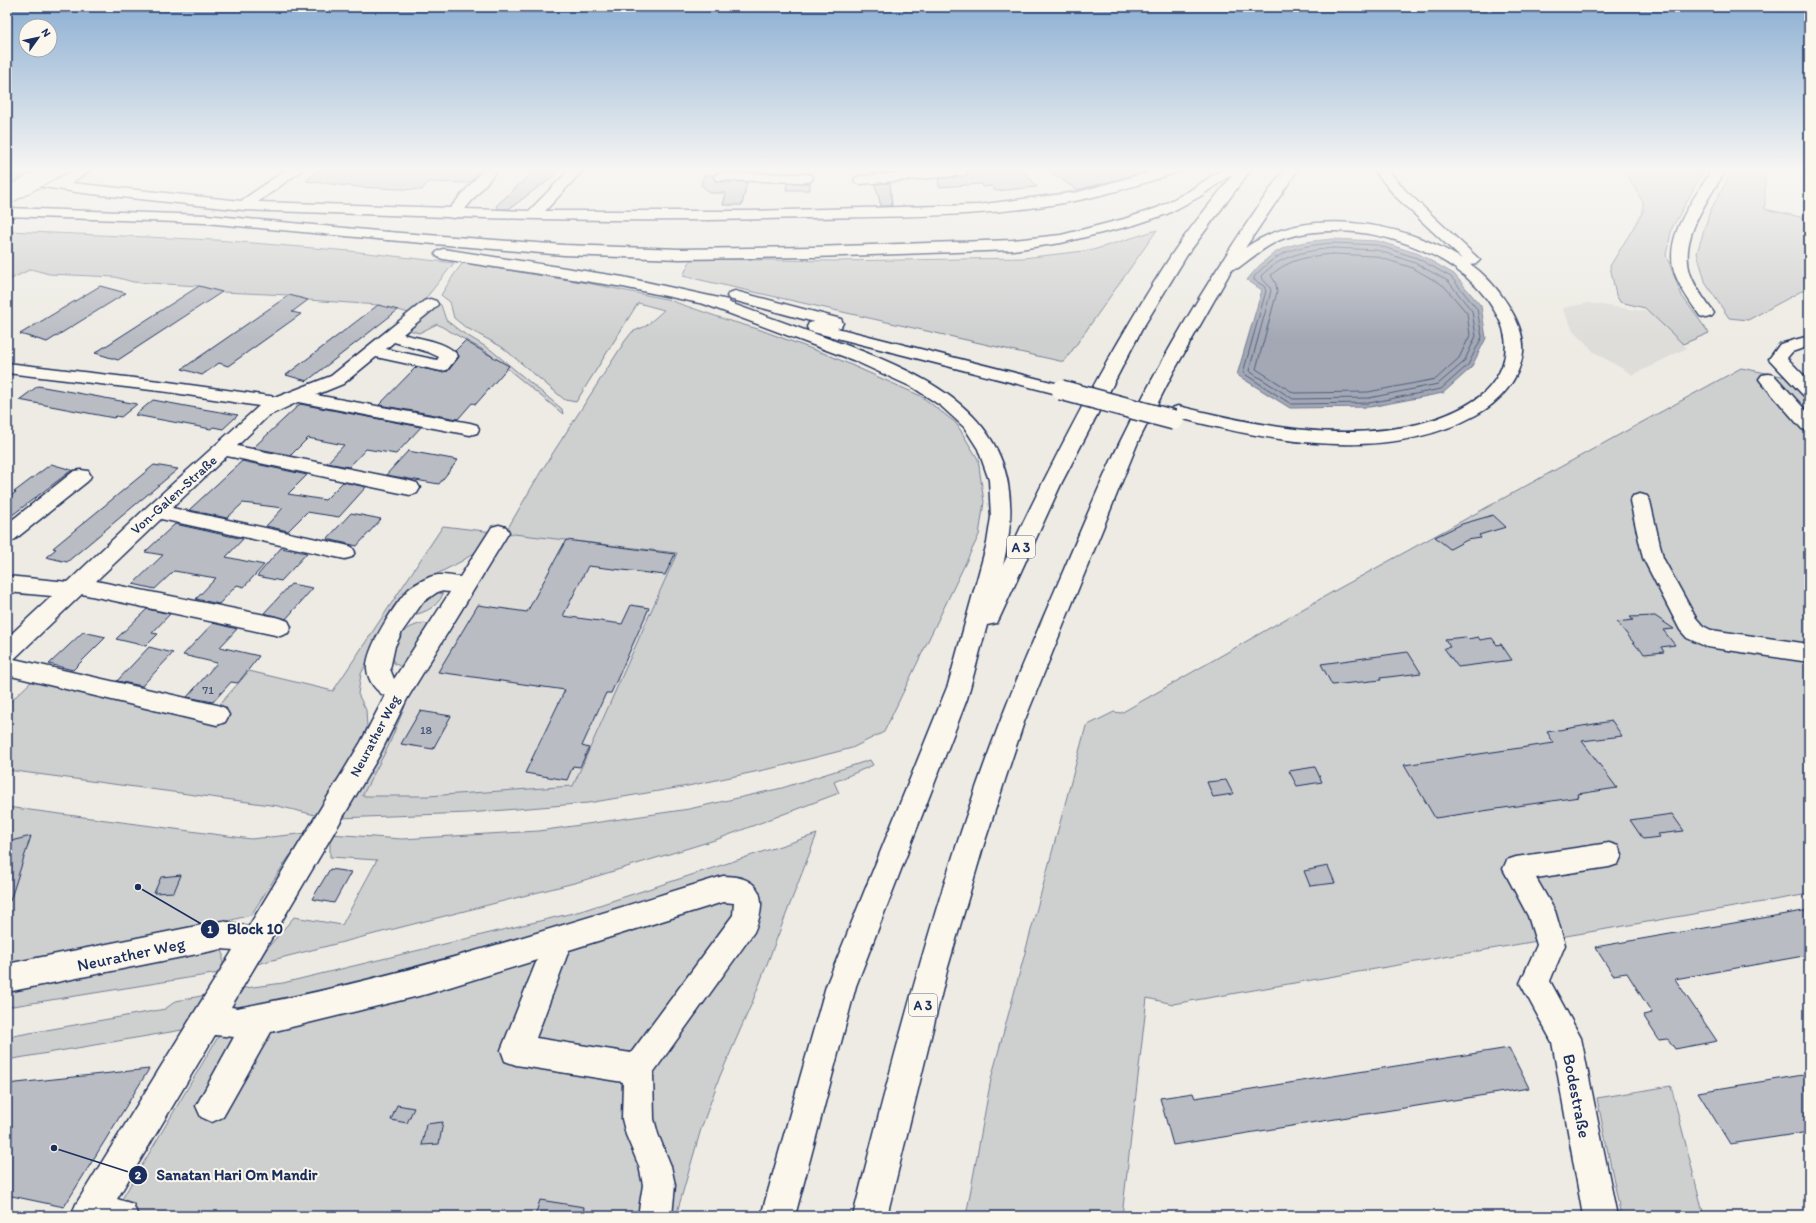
<svg xmlns="http://www.w3.org/2000/svg" width="1816" height="1223" viewBox="0 0 1816 1223" font-family="Itim,sans-serif">
  <style>
    .built { fill: #deddda }
    .green { fill: #cecfcf; stroke: #747f96 }
    .water { fill: #a3a8b4; stroke: #6d7892 }
    .lines { fill: none; stroke-linecap: round; stroke-linejoin: round }
    .shore { stroke: #515f80; stroke-width: 1 }
    .building { fill: #b9bcc3; stroke: #1b2f5e }
    .minor-tunnel { stroke: #c4c5c9; stroke-width: 16; stroke-dasharray: 16 8; stroke-linecap: butt }
    .minor-casing { stroke: #1b2f5e; stroke-width: 3 }
    .major-casing { stroke: #1b2f5e; stroke-width: 3 }
    .highway-casing { stroke: #1b2f5e; stroke-width: 3 }
    .minor { fill: #fbf7ec; fill-rule: evenodd }
    .major { fill: #fbf7ec; fill-rule: evenodd }
    .highway { fill: #fbf7ec; fill-rule: evenodd }
    .rail-casing { stroke: #1b2f5e; stroke-width: 3 }
    .rail { stroke: #fbf7ec; stroke-width: 2; stroke-dasharray: 6; stroke-linecap: butt }
    .minor-bridge-casing { stroke: #1b2f5e; stroke-width: 18; stroke-linecap: butt }
    .highway-bridge-casing { stroke: #1b2f5e; stroke-width: 22; stroke-linecap: butt }
    .minor-bridge { stroke: #fbf7ec; stroke-width: 16 }
    .highway-bridge { stroke: #fbf7ec; stroke-width: 19 }
    .labels { text-anchor: middle; dominant-baseline: central; stroke-width: 4; stroke-linejoin: round; paint-order: stroke }
    .number-label { font-size: 12px; fill: #425277 }
    .shield { fill: #fbf7ec; stroke: #5e6b89; stroke-width: 1 }
    .shield-label { font-size: 13px; font-weight: bold; fill: #1b2f5e }
    .street-label { font-size: 14px; fill: #1b2f5e; stroke: #fbf7ec }
    .near-street-label { font-size: 17px; fill: #1b2f5e; stroke: #fbf7ec }
    .leader { fill: none; stroke: #1b2f5e; stroke-width: 1.5 }
    .callout-dot { fill: #1b2f5e; stroke: #fbf7ec; stroke-width: 1.5 }
    .mark-label { font-size: 12px; text-anchor: middle; font-weight: bold; fill: #fff }
    .callout-label { font-size: 15px; text-anchor: middle; font-weight: bold; fill: #1b2f5e; stroke: #fbf7ec; stroke-width: 4; stroke-linejoin: round; paint-order: stroke }
  </style>
  <rect width="100%" height="100%" fill="#eeebe4"/>
  <filter id="ink" filterUnits="userSpaceOnUse"><feTurbulence type="fractalNoise" baseFrequency=".025" numOctaves="2"/><feDisplacementMap in="SourceGraphic" scale="8" xChannelSelector="R" yChannelSelector="G"/><feConvolveMatrix kernelMatrix="1 2 1 2 8 2 1 2 1" color-interpolation-filters="sRGB"/></filter>
  <g filter="url(#ink)">
    <g class="built">
      <polygon points="1588,303 1650,312 1687,348 1633,375 1594,352 1573,330 1562,308"/>
      <polygon points="505,533 677,553 573,786 428,796 362,796 388,747 412,691"/>
    </g>
    <g class="green">
      <polygon points="1623,168 1705,168 1672,228 1666,255 1682,296 1709,333 1683,344 1645,308 1620,302 1616,295 1610,266 1643,212 1643,202"/>
      <polygon points="1734,168 1765,168 1765,209 1809,219 1809,287 1748,320 1729,318 1706,284 1697,253 1710,211"/>
      <polygon points="1157,230 1064,362 683,276 691,259 837,261 1023,258 1093,250"/>
      <polygon points="7,231 216,240 350,251 454,263 413,314 378,305 308,300 289,295 222,292 199,286 133,282 115,277 49,274 31,269 7,281"/>
      <path d="M463 263 587 283 666 299 727 320 758 329 831 356 921 396 956 423 978 459 984 502 979 535 884 732 852 748 778 767 688 786 588 803 469 813 339 818 397 712 405 706 388 747 362 796H428L573 786 677 553 505 533 540 473 625 341 632 332 646 326 664 310 638 303 576 402 565 400 502 347 465 327 454 318 450 302 441 295C449 283 454 273 463 263Z"/>
      <polygon points="437,303 441,305 446,320 460,331 491,350 562,409 563,414 487,352 437,324 419,333 409,330"/>
      <polygon points="1741,368 1792,378 1809,395 1809,894 1173,1004 1147,998 1122,1216 966,1216 991,1079 1086,726 1114,712 1121,713 1336,590"/>
      <polygon points="443,526 493,532 480,549 462,561 433,576 413,592 373,649 361,674 358,694 366,710 367,727 359,750 319,816 278,806 7,770 7,705 36,677 206,720 249,671 333,691"/>
      <path d="M438 593 443 594C437 609 420 615 405 616L431 594Z"/>
      <path d="M425 623 430 627 411 664 401 667 394 663C394 660 392 656 392 653 391 637 411 624 425 623Z"/>
      <polygon points="870,760 873,765 834,782 839,793 718,839 578,882 253,965 294,917 342,925 377,860 330,857 330,834 402,839 539,831 689,809 782,788"/>
      <polygon points="7,807 251,839 308,833 288,858 251,915 185,932 7,967"/>
      <polygon points="817,834 752,1003 720,1076 701,1129 676,1216 112,1216 218,1037 234,1030 227,1010 238,989 283,983 581,911"/>
      <polygon points="211,947 223,952 223,964 219,973 7,1007 7,986"/>
      <polygon points="206,995 188,1029 7,1060 7,1037 165,1009 176,1001"/>
      <polygon points="1671,1086 1704,1216 1621,1216 1597,1098"/>
    </g>
    <path class="water" d="M1333 239 1378 241 1419 254 1454 274 1481 306 1486 338 1471 368 1443 393 1370 407 1290 408 1237 375 1262 290 1247 280C1275 245 1290 243 1333 239Z"/>
    <g class="lines">
      <g class="shore">
        <path d="M1333 243 1377 245 1417 258 1451 277 1477 309 1482 337 1468 365 1441 389 1369 403 1291 404 1243 373 1266 291 1264 286 1254 280V277C1278 250 1298 246 1333 243Z"/>
        <path d="M1333 248 1377 250 1415 263 1448 281 1472 311 1476 336 1464 362 1438 384 1369 398 1293 399 1249 371 1271 291C1269 283 1263 282 1261 276 1281 255 1305 251 1333 248Z"/>
        <path d="M1333 254 1375 256 1413 268 1444 286 1467 313 1470 335 1459 358 1436 379 1368 392 1294 393 1256 369 1277 292 1276 284 1271 275C1289 259 1310 256 1333 254Z"/>
      </g>
    </g>
    <g class="building">
      <polygon points="319,168 356,169 357,168 481,168 470,183 428,182 422,190 357,187 306,181"/>
      <polygon points="537,168 561,168 543,185 541,185 509,209 498,209 496,206"/>
      <polygon points="871,168 889,168 889,172 873,174"/>
      <polygon points="965,168 1021,168 1037,187 995,191 992,186 983,187 982,184 939,187 938,179 965,176 968,173"/>
      <polygon points="1045,168 1145,168 1146,172 1077,190"/>
      <polygon points="704,175 714,175 713,178 716,182 747,182 742,205 723,205 726,193 710,193 701,185"/>
      <polygon points="787,183 810,183 810,190 786,190"/>
      <polygon points="890,183 892,206 881,206 875,184"/>
      <polygon points="100,286 126,293 47,342 20,334"/>
      <polygon points="199,286 222,292 118,360 95,353"/>
      <polygon points="289,295 308,300 292,312 301,314 228,366 219,363 202,375 182,369"/>
      <polygon points="378,305 398,310 307,381 286,375"/>
      <polygon points="465,341 509,366 476,404 472,403 458,419 379,405 416,367 441,372 448,371 459,357 455,351"/>
      <polygon points="38,386 83,394 137,404 121,417 116,416 114,418 19,400"/>
      <polygon points="153,400 191,407 238,415 223,429 213,427 211,429 135,415"/>
      <polygon points="300,404 421,427 396,454 366,449 349,467 327,463 344,445 308,438 291,455 253,448"/>
      <polygon points="408,451 436,456 458,460 439,484 386,475"/>
      <polygon points="242,461 307,475 288,494 325,500 343,482 366,487 339,517 307,512 288,531 266,526 283,508 243,503 227,518 189,510"/>
      <polygon points="51,464 72,470 7,519 7,499 16,492 14,492"/>
      <polygon points="154,465 178,469 67,562 46,557 56,549 53,548"/>
      <polygon points="351,513 381,519 357,546 327,539"/>
      <polygon points="1493,515 1506,527 1479,535 1481,538 1467,540 1450,549 1435,537 1462,524"/>
      <polygon points="175,524 243,539 226,557 264,565 244,587 237,585 219,604 196,599 216,578 174,571 155,589 133,584 163,555 145,552"/>
      <polygon points="566,540 675,554 665,575 588,566 563,616 622,624 631,605 649,608 611,693 606,693 582,746 589,748 580,767 573,766 567,780 525,773 565,690 438,672 478,605 527,612"/>
      <polygon points="281,548 307,553 281,581 257,576"/>
      <polygon points="291,584 313,588 286,619 264,613"/>
      <polygon points="147,609 170,614 152,633 158,634 146,646 116,639"/>
      <polygon points="1655,616 1674,629 1663,630 1675,645 1661,647 1664,652 1644,654 1640,648 1638,648 1617,622 1633,620 1630,617"/>
      <polygon points="213,623 237,629 220,647 259,656 238,683 231,682 213,702 187,697 217,663 183,655"/>
      <polygon points="83,632 106,637 73,670 49,664"/>
      <polygon points="1466,637 1468,639 1478,637 1480,640 1492,638 1497,645 1501,644 1512,660 1458,667 1444,648 1450,647 1445,639"/>
      <polygon points="149,647 173,653 142,686 117,681"/>
      <polygon points="1408,652 1421,673 1380,678 1381,680 1332,685 1321,664"/>
      <polygon points="420,711 451,716 433,749 401,744"/>
      <polygon points="1612,721 1622,736 1582,741 1617,788 1578,794 1579,797 1435,818 1404,765 1554,743 1547,732"/>
      <polygon points="1315,767 1322,782 1297,786 1289,771"/>
      <polygon points="1226,780 1233,794 1213,797 1207,782"/>
      <polygon points="1672,814 1684,831 1658,834 1660,837 1643,839 1630,820"/>
      <polygon points="31,836 10,901 7,900 7,842"/>
      <polygon points="1328,866 1335,883 1310,886 1304,871"/>
      <polygon points="330,869 351,872 334,903 312,899"/>
      <polygon points="181,875 174,892 154,893 161,877"/>
      <polygon points="1809,910 1809,955 1675,979 1717,1041 1675,1049 1668,1039 1659,1040 1643,1015 1652,1013 1627,973 1613,975 1595,947"/>
      <polygon points="1509,1048 1529,1088 1173,1145 1160,1098 1193,1093 1195,1098"/>
      <polygon points="149,1069 64,1207 7,1195 7,1084"/>
      <polygon points="1809,1074 1809,1132 1730,1144 1698,1092"/>
      <polygon points="397,1105 414,1108 407,1123 391,1120"/>
      <polygon points="443,1122 439,1144 422,1145 426,1124"/>
      <polygon points="540,1200 584,1207 583,1216 535,1216"/>
    </g>
    <g class="lines">
      <polyline class="minor-tunnel" points="7,177 44,183"/>
      <g class="minor-casing">
        <g id="minor">
          <path d="M78 168H94L71 183 241 201 288 168H303L301 171 258 202 450 208 485 168H499L465 209 529 211 571 168H585L545 211H751L977 205 1078 192 1164 168H1183L1181 171C1148 182 1113 193 1079 200 990 218 899 216 809 218 692 221 575 221 458 217L453 218 448 217 244 210 83 193 44 187 39 186 37 183 39 180H55Z"/>
          <polygon points="960,168 965,169 967,172 965,175 861,184 856,183 854,180 856,177 861,176"/>
          <path d="M1713 168H1727C1709 199 1679 236 1690 273 1695 288 1705 300 1714 313L1712 316 1706 318 1700 316C1691 303 1681 290 1675 274 1662 237 1695 198 1713 168Z"/>
          <polygon points="721,173 806,174 811,175 813,178 811,181 806,182 716,180 714,177 716,174"/>
          <path d="M430 299 436 301 438 304 436 307 403 334C419 339 448 341 458 356L447 370 441 371 376 357 343 384 316 395 470 423 477 425 479 429 477 433 470 435 298 402 268 416 237 446 410 481 417 483 420 488 417 493 410 495 227 456 172 508 345 545 352 547 355 552 352 557 345 559 161 519 96 581 280 618 288 621 291 627 288 633 280 636 82 594 14 659 217 705 225 708 229 715 225 722 217 725 7 675V638L52 596 7 592V576L68 582 148 506 259 406 168 392 7 373V363L168 382 277 397 331 376 424 301ZM394 342 428 352 439 357 437 360 386 349Z"/>
          <polygon points="1809,336 1809,346 1792,352 1787,358 1809,381 1809,396 1803,395 1769,359 1780,344"/>
          <polygon points="1768,374 1774,375 1809,414 1809,431 1802,429 1762,383 1759,379 1762,375"/>
          <polygon points="81,470 88,471 91,476 88,481 14,540 7,542 7,524 74,471"/>
          <polygon points="1640,494 1647,496 1650,501 1663,558 1696,618 1703,626 1711,630 1809,644 1809,662 1707,647 1687,638 1680,630 1643,558 1630,501 1633,496"/>
          <path d="M499 525 506 527 509 532 407 699 379 756 231 1007 237 1008C402 978 562 925 723 876 763 876 768 900 754 932L653 1073 654 1119 658 1134 671 1166 675 1185 672 1216H638L643 1185 639 1166 626 1135 622 1119 623 1082 516 1065 505 1061 501 1050 537 960 427 994 271 1032 223 1117 212 1122 201 1117 196 1106 234 1037 215 1035 117 1199 133 1204 138 1216H71L76 1204 233 950 222 949 7 992V964L222 921 249 926 361 742 385 696C376 691 368 681 367 669 365 650 394 606 406 592 411 586 423 580 430 577 439 573 450 576 460 577L492 527ZM439 591 450 592 394 679 390 669 395 646 402 632 423 602ZM723 902 734 903 733 915 631 1053 536 1038 569 950Z"/>
          <polygon points="1609,843 1618,846 1622,855 1618,864 1609,867 1536,878 1555,911 1565,945 1550,981 1581,1038 1617,1216 1583,1216 1552,1042 1520,983 1537,945 1528,916 1503,869 1507,860 1516,857"/>
        </g>
      </g>
      <g class="major-casing">
        <polygon id="major" points="7,208 206,215 388,232 393,233 395,236 393,239 388,240 206,223 7,216"/>
      </g>
      <g class="highway-casing">
        <g id="highway">
          <path d="M1224 168H1252L1187 255 1142 329 1062 482 1000 617 997 623 987 625 967 699 856 986 795 1216H761L826 986 948 685 987 543 991 517 989 480 978 449 964 427 941 406 914 388 853 360 704 304 623 287 443 259 438 257 435 254 438 251 443 249 623 277 728 300 730 303C769 317 808 331 846 345 954 385 1036 434 1003 565 1053 458 1108 353 1172 254 1191 226 1214 199 1235 172L1199 197 1167 214 1134 225 1061 243 1013 250 814 257 680 259 564 255 388 240 383 239 381 236 383 233 388 232 564 245 680 249 814 247 1013 240 1061 235 1124 219 1157 208 1189 191Z"/>
          <path d="M1285 168H1299L1245 248C1304 205 1403 221 1462 259L1396 197 1372 168H1386L1406 191 1480 260 1477 263 1470 264C1494 280 1526 322 1523 352 1520 379 1500 402 1476 415 1385 465 1266 441 1172 416L1169 412 1172 408 1178 406C1256 425 1338 443 1418 424 1441 418 1465 409 1484 393 1500 378 1510 355 1504 333 1503 325 1498 317 1494 310 1458 247 1354 216 1285 238 1268 244 1253 257 1238 268L1232 269 1174 371 1138 442 1024 722 984 844 948 967 887 1216H853C895 1049 939 882 1000 722 1019 672 1041 623 1062 574 1081 530 1099 485 1120 442 1167 346 1223 255 1285 168Z"/>
          <polygon points="735,291 841,319 843,323 841,327 837,328 1067,386 1070,390 1067,394 1061,395 809,331 807,327 809,323 814,322 729,299 727,296 729,293"/>
        </g>
      </g>
      <use href="#minor" class="minor"/>
      <use href="#major" class="major"/>
      <use href="#highway" class="highway"/>
      <g class="rail-casing">
        <g id="rail">
          <polyline points="7,177 25,168"/>
          <polyline points="7,187 43,168"/>
        </g>
      </g>
      <use href="#rail" class="rail"/>
      <g class="minor-bridge-casing">
        <polyline id="minor-bridge" points="7,196 50,172"/>
      </g>
      <g class="highway-bridge-casing">
        <polyline id="highway-bridge" points="1061,390 1174,420"/>
      </g>
      <use href="#minor-bridge" class="minor-bridge"/>
      <use href="#highway-bridge" class="highway-bridge"/>
    </g>
  </g>
  <linearGradient id="sky" x2="0" y2="1"><stop stop-color="#8cafd3"/><stop offset="0.5" stop-color="#f7f6f3"/><stop offset="1" stop-color="#f7f6f3" stop-opacity="0"/></linearGradient>
  <rect width="1816" height="339" fill="url(#sky)"/>
  <g class="labels">
    <g class="number-label">
      <text x="208" y="690">71</text>
      <text x="426" y="730">18</text>
    </g>
    <g class="shield">
      <rect x="1007" y="536" width="28" height="22" rx="3"/>
      <rect x="909" y="994" width="28" height="22" rx="3"/>
    </g>
    <g class="shield-label">
      <text x="1021" y="547">A 3</text>
      <text x="923" y="1005">A 3</text>
    </g>
    <g class="street-label">
      <text transform="translate(174 495) rotate(-42)">Von-Galen-Straße</text>
      <text transform="translate(375 736) rotate(-62)">Neurather Weg</text>
    </g>
    <g class="near-street-label">
      <text transform="translate(131 954) rotate(-12)">Neurather Weg</text>
      <text transform="translate(1577 1096) rotate(79)">Bodestraße</text>
    </g>
  </g>
  <path class="leader" d="M138 887L210 929M54 1148L138 1175"/>
  <g class="callout-dot">
    <circle cx="138" cy="887" r="4"/>
    <circle cx="54" cy="1148" r="4"/>
    <circle cx="210" cy="929" r="10"/>
    <circle cx="138" cy="1175" r="10"/>
  </g>
  <g class="mark-label">
    <text x="210" y="933">1</text>
    <text x="138" y="1179">2</text>
  </g>
  <g class="callout-label">
    <text x="255" y="934">Block 10</text>
    <text x="237" y="1180">Sanatan Hari Om Mandir</text>
  </g>
  <rect width="1816" height="1223" fill="none" stroke="#fbf7ec" stroke-width="24"/>
  <rect x="12" y="12" width="1792" height="1199" fill="none" stroke="#1b2f5e" stroke-width="1.5" filter="url(#ink)"/>
  <g transform="translate(38 38) rotate(57)"><circle r="19" fill="#fbf7ec" stroke="#a1a7b3"/>
  <path d="M0-3L7 15L0 10L-7 15Z" fill="#1b2f5e"/>
  <text y="-6" font-size="11" font-weight="bold" text-anchor="middle" fill="#1b2f5e">N</text>
  </g>
</svg>
